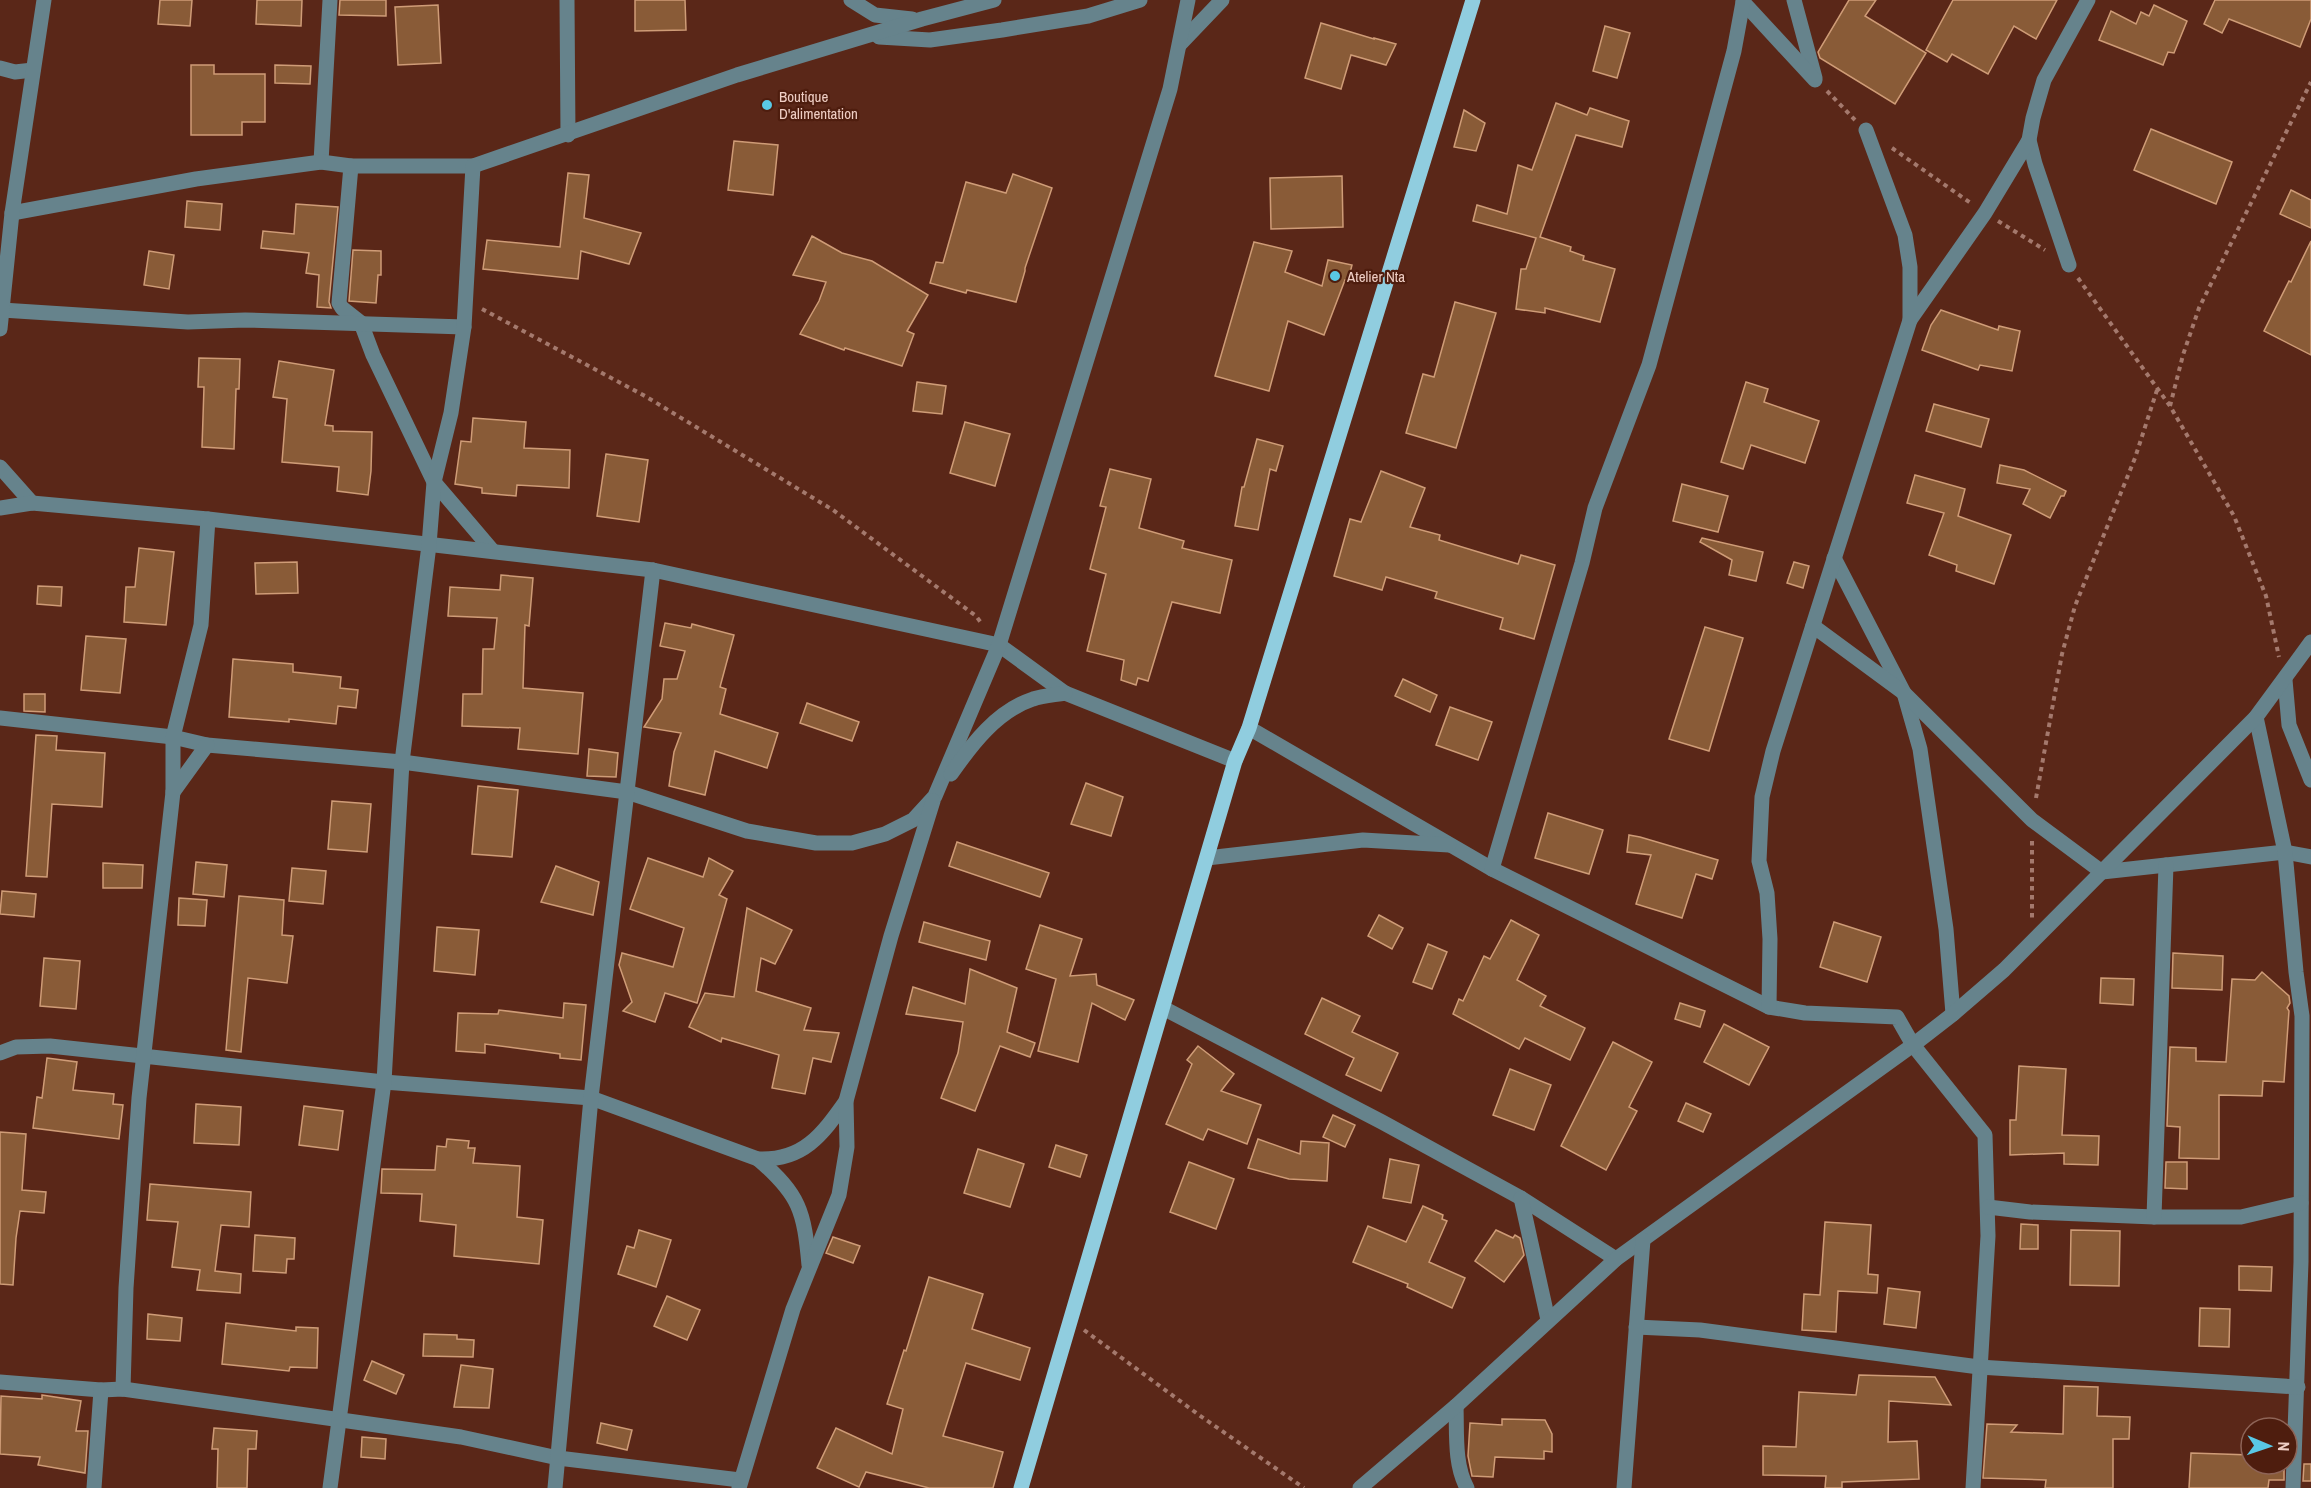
<svg xmlns="http://www.w3.org/2000/svg" width="2311" height="1488" viewBox="0 0 2311 1488" font-family="'Archivo Narrow',sans-serif">
  <style>
    .building { fill: #895b37; stroke: #cf9c77; stroke-width: 1.5 }
    .lines { fill: none; stroke-linecap: round; stroke-linejoin: round }
    .path { stroke: #a4796d; stroke-width: 4; stroke-dasharray: 4.5 4.5; stroke-linecap: butt }
    .minor { stroke: #66838c; stroke-width: 15 }
    .major { stroke: #90cddf; stroke-width: 15 }
    .poi-dot { fill: #59c8e5; stroke: #4e1d0e; stroke-width: 2 }
    .labels { text-anchor: middle; dominant-baseline: central; stroke-width: 4.5; stroke-linejoin: round; paint-order: stroke }
    .poi-label { font-size: 15px; fill: #efcec4; stroke: #4e1d0e; text-anchor: start }
  </style>
  <rect width="100%" height="100%" fill="#5a2718"/>
  <g class="building">
    <polygon points="160,0 192,0 190,26 158,24"/>
    <polygon points="257,0 302,0 301,26 256,24"/>
    <polygon points="340,0 386,0 386,16 339,15"/>
    <polygon points="635,0 685,0 686,30 635,31"/>
    <polygon points="1849,0 1876,0 1865,16 1926,53 1895,104 1820,58 1818,52"/>
    <polygon points="1953,0 2057,0 2036,39 2014,26 1988,74 1952,54 1947,62 1926,50"/>
    <polygon points="2215,0 2311,0 2311,19 2300,47 2229,19 2222,33 2204,24"/>
    <polygon points="438,5 441,63 398,65 395,7"/>
    <polygon points="2154,5 2187,21 2174,53 2168,52 2163,65 2099,40 2111,11 2136,24 2141,12 2149,16"/>
    <polygon points="1321,23 1374,39 1374,38 1396,44 1386,65 1351,55 1341,89 1305,78"/>
    <polygon points="1605,26 1630,33 1617,78 1593,71"/>
    <polygon points="191,65 214,65 214,74 265,74 265,122 242,122 242,135 191,135"/>
    <polygon points="275,65 311,66 310,84 275,83"/>
    <polygon points="1556,103 1587,115 1590,108 1629,121 1622,147 1576,135 1540,237 1571,247 1570,251 1584,256 1583,260 1615,269 1600,322 1545,308 1545,313 1516,309 1521,269 1526,269 1536,238 1473,221 1477,205 1507,214 1518,165 1532,170"/>
    <polygon points="1464,110 1485,123 1476,151 1454,147"/>
    <polygon points="2151,129 2232,162 2216,204 2134,170"/>
    <polygon points="734,141 778,145 773,195 728,190"/>
    <polygon points="568,173 589,175 584,218 641,233 629,264 581,251 578,279 483,269 487,240 560,247"/>
    <polygon points="1013,174 1052,188 1025,268 1025,271 1016,302 967,290 966,293 930,283 936,262 943,263 966,182 1006,193"/>
    <polygon points="1342,176 1343,227 1271,229 1270,178"/>
    <polygon points="2291,190 2311,200 2311,228 2280,214"/>
    <polygon points="187,201 222,204 220,230 185,227"/>
    <polygon points="296,204 338,207 329,302 331,308 317,307 319,275 306,273 309,253 261,248 263,231 294,234"/>
    <polygon points="812,236 842,253 872,261 928,295 907,331 914,334 902,366 845,348 844,350 800,334 819,301 826,282 793,275"/>
    <polygon points="2311,241 2311,355 2264,331 2289,281 2291,282"/>
    <polygon points="1254,242 1292,251 1285,272 1322,286 1328,260 1352,265 1348,281 1345,280 1324,335 1288,321 1269,391 1215,376"/>
    <polygon points="353,250 381,251 381,275 378,275 376,303 349,301"/>
    <polygon points="149,251 174,255 169,289 144,285"/>
    <polygon points="1455,302 1496,313 1456,448 1406,433 1423,374 1434,377"/>
    <polygon points="1941,310 1998,330 1999,326 2020,331 2012,371 1980,365 1978,370 1922,350 1931,325"/>
    <polygon points="199,358 240,359 239,389 236,389 234,449 202,447 204,387 198,387"/>
    <polygon points="279,361 334,370 325,425 333,426 333,431 372,432 371,471 368,495 337,491 339,467 282,462 287,399 273,397"/>
    <polygon points="917,382 946,386 942,414 913,411"/>
    <polygon points="1746,382 1768,389 1764,402 1819,421 1805,463 1751,445 1743,469 1721,462"/>
    <polygon points="1934,404 1989,419 1981,447 1926,431"/>
    <polygon points="473,418 526,422 524,448 570,450 569,488 517,485 516,496 482,493 482,488 455,484 461,441 471,442"/>
    <polygon points="965,422 1010,434 995,486 950,473"/>
    <polygon points="1257,439 1283,446 1276,471 1270,469 1258,530 1235,526 1242,487 1244,487"/>
    <polygon points="606,454 648,460 639,522 597,516"/>
    <polygon points="2000,465 2024,470 2066,491 2064,496 2061,496 2050,518 2023,504 2030,489 1997,483"/>
    <polygon points="1110,469 1151,479 1139,528 1184,541 1182,548 1232,560 1220,613 1172,602 1148,681 1138,678 1136,685 1121,680 1124,660 1087,651 1106,574 1090,569 1106,507 1100,506"/>
    <polygon points="1381,471 1425,488 1410,527 1440,535 1439,540 1518,564 1521,555 1555,565 1534,639 1500,629 1503,618 1435,598 1437,592 1386,577 1382,590 1334,576 1350,519 1361,522"/>
    <polygon points="1915,475 1965,489 1958,516 2011,535 1994,584 1956,571 1957,565 1929,555 1944,513 1907,503"/>
    <polygon points="1682,484 1728,496 1718,532 1673,521"/>
    <polygon points="1702,538 1763,552 1756,581 1729,575 1732,560 1700,542"/>
    <polygon points="139,548 174,552 166,625 124,622 126,587 135,587"/>
    <polygon points="297,562 298,593 256,594 255,563"/>
    <polygon points="1794,562 1809,566 1803,588 1787,583"/>
    <polygon points="501,575 533,578 529,626 525,625 523,688 583,693 578,754 518,749 520,728 462,726 463,694 482,694 483,649 494,649 497,618 448,616 450,587 500,590"/>
    <polygon points="38,586 62,587 61,606 37,604"/>
    <polygon points="665,623 691,628 692,624 734,635 720,687 726,689 720,714 778,733 767,768 715,751 705,795 669,786 674,752 681,733 644,727 662,699 664,679 677,679 685,651 660,646"/>
    <polygon points="1705,627 1743,638 1709,751 1669,739"/>
    <polygon points="86,636 126,639 120,693 81,690"/>
    <polygon points="233,659 293,664 293,672 341,677 340,688 358,690 356,708 338,706 336,724 289,719 289,722 229,717"/>
    <polygon points="1403,679 1437,695 1430,712 1395,696"/>
    <polygon points="24,694 45,694 45,712 24,711"/>
    <polygon points="807,703 859,722 852,741 800,723"/>
    <polygon points="1450,707 1492,722 1478,760 1436,745"/>
    <polygon points="36,735 57,736 56,750 105,753 102,807 52,804 47,877 26,876"/>
    <polygon points="589,749 618,753 616,777 587,776"/>
    <polygon points="1086,783 1123,797 1111,836 1071,824"/>
    <polygon points="478,786 518,790 512,857 472,854"/>
    <polygon points="332,801 371,804 367,852 328,849"/>
    <polygon points="1548,813 1603,830 1589,874 1535,858"/>
    <polygon points="1629,835 1640,837 1718,860 1712,879 1696,874 1682,918 1636,904 1651,855 1627,852"/>
    <polygon points="957,842 1049,873 1040,897 949,866"/>
    <polygon points="648,858 703,877 709,858 733,871 719,895 727,899 697,1003 665,993 655,1022 623,1011 632,1002 619,965 622,953 673,967 684,928 630,909"/>
    <polygon points="196,862 227,865 224,897 193,894"/>
    <polygon points="103,863 143,865 142,888 103,888"/>
    <polygon points="556,866 599,882 593,915 541,902"/>
    <polygon points="292,868 326,871 323,904 289,901"/>
    <polygon points="2,891 36,894 34,917 0,914"/>
    <polygon points="239,896 284,900 282,935 293,936 287,983 248,978 241,1052 226,1050"/>
    <polygon points="179,898 207,900 205,926 178,925"/>
    <polygon points="747,908 792,930 775,964 761,958 756,991 811,1008 804,1030 839,1033 831,1062 813,1058 805,1094 772,1088 779,1055 722,1038 721,1042 689,1027 705,993 734,997"/>
    <polygon points="1379,915 1403,928 1392,949 1368,936"/>
    <polygon points="1511,920 1539,935 1517,980 1546,996 1540,1006 1585,1028 1570,1060 1525,1038 1519,1049 1453,1014 1459,999 1463,1001 1484,956 1490,959"/>
    <polygon points="924,922 990,941 986,960 919,942"/>
    <polygon points="1834,922 1881,937 1867,982 1820,967"/>
    <polygon points="1040,925 1082,939 1070,976 1096,974 1097,985 1134,1000 1125,1020 1092,1003 1078,1062 1038,1051 1056,979 1026,969"/>
    <polygon points="437,927 479,930 475,975 434,971"/>
    <polygon points="1428,944 1447,952 1432,989 1413,982"/>
    <polygon points="2173,953 2223,956 2222,990 2172,988"/>
    <polygon points="44,958 80,961 76,1009 40,1006"/>
    <polygon points="970,969 1017,988 1007,1032 1035,1043 1030,1057 1000,1046 975,1111 941,1098 958,1053 963,1022 906,1014 913,987 965,1004"/>
    <polygon points="2262,972 2289,996 2290,1003 2287,1008 2289,1011 2284,1082 2263,1081 2262,1096 2219,1095 2219,1159 2179,1158 2180,1127 2167,1126 2170,1047 2196,1048 2196,1061 2226,1062 2232,979 2255,980"/>
    <polygon points="2101,978 2134,979 2133,1005 2100,1003"/>
    <polygon points="1322,998 1360,1016 1352,1032 1398,1053 1381,1091 1346,1075 1354,1058 1305,1034"/>
    <polygon points="564,1003 586,1005 581,1060 560,1058 560,1054 485,1044 485,1053 456,1051 458,1013 498,1014 499,1010 563,1018"/>
    <polygon points="1680,1003 1705,1011 1700,1027 1675,1019"/>
    <polygon points="1724,1024 1769,1047 1749,1085 1704,1062"/>
    <polygon points="1613,1042 1652,1062 1629,1107 1637,1111 1606,1170 1561,1146"/>
    <polygon points="1198,1046 1234,1074 1221,1091 1261,1105 1247,1144 1208,1129 1203,1140 1166,1124 1192,1064 1187,1060"/>
    <polygon points="47,1058 77,1062 73,1090 114,1094 113,1104 123,1105 119,1139 33,1128 37,1097 42,1098"/>
    <polygon points="2019,1066 2066,1069 2062,1135 2099,1136 2098,1165 2064,1164 2064,1153 2010,1155 2010,1120 2016,1120"/>
    <polygon points="1510,1069 1551,1085 1534,1130 1493,1115"/>
    <polygon points="1686,1103 1711,1114 1703,1132 1678,1121"/>
    <polygon points="196,1104 241,1107 239,1145 194,1143"/>
    <polygon points="304,1106 343,1111 338,1150 299,1145"/>
    <polygon points="1333,1115 1355,1125 1345,1147 1323,1137"/>
    <polygon points="0,1132 26,1134 22,1190 46,1192 44,1213 20,1211 16,1238 13,1285 0,1284"/>
    <polygon points="447,1139 469,1141 468,1148 475,1148 473,1163 520,1166 517,1217 543,1220 539,1264 454,1256 456,1225 420,1221 422,1194 381,1193 382,1169 435,1170 437,1146 446,1147"/>
    <polygon points="1258,1139 1300,1154 1301,1141 1329,1143 1327,1181 1289,1179 1248,1168"/>
    <polygon points="1056,1145 1087,1155 1080,1177 1049,1167"/>
    <polygon points="978,1149 1024,1164 1010,1207 964,1193"/>
    <polygon points="1390,1159 1419,1165 1411,1203 1383,1198"/>
    <polygon points="1189,1162 1234,1179 1216,1229 1170,1212"/>
    <polygon points="2166,1162 2187,1162 2187,1189 2165,1188"/>
    <polygon points="150,1184 251,1192 249,1227 221,1225 215,1271 241,1274 240,1293 197,1290 200,1270 172,1267 178,1222 147,1220"/>
    <polygon points="1423,1206 1443,1215 1442,1219 1447,1221 1429,1262 1465,1278 1452,1308 1407,1287 1408,1284 1353,1262 1368,1226 1406,1242"/>
    <polygon points="1825,1222 1871,1225 1868,1274 1878,1275 1877,1293 1838,1291 1836,1332 1802,1330 1804,1294 1820,1295"/>
    <polygon points="2021,1224 2038,1225 2038,1249 2020,1249"/>
    <polygon points="639,1230 671,1240 656,1287 618,1274 627,1246 634,1248"/>
    <polygon points="1496,1230 1513,1238 1515,1235 1520,1238 1524,1255 1504,1282 1475,1261"/>
    <polygon points="2071,1230 2120,1231 2119,1286 2070,1285"/>
    <polygon points="255,1235 295,1238 294,1259 287,1259 286,1273 253,1271"/>
    <polygon points="833,1237 860,1246 853,1263 826,1253"/>
    <polygon points="2239,1266 2272,1267 2271,1291 2239,1290"/>
    <polygon points="929,1277 983,1294 972,1329 1030,1348 1020,1380 966,1363 943,1436 1003,1452 993,1488 929,1488 866,1472 859,1487 817,1468 836,1428 892,1454 903,1409 887,1404 904,1350 906,1351"/>
    <polygon points="1888,1288 1920,1292 1916,1328 1884,1324"/>
    <polygon points="667,1296 700,1310 687,1340 654,1326"/>
    <polygon points="2200,1308 2230,1309 2229,1347 2199,1346"/>
    <polygon points="148,1314 182,1318 180,1341 147,1339"/>
    <polygon points="226,1323 296,1331 296,1327 318,1328 317,1368 290,1367 289,1371 222,1364"/>
    <polygon points="424,1334 457,1335 457,1339 474,1340 473,1357 423,1356"/>
    <polygon points="372,1361 404,1375 396,1394 364,1380"/>
    <polygon points="461,1365 493,1369 489,1408 454,1407"/>
    <polygon points="1859,1375 1935,1377 1951,1405 1889,1401 1888,1442 1917,1441 1919,1479 1842,1482 1842,1488 1825,1488 1826,1476 1763,1475 1763,1446 1796,1447 1799,1392 1856,1395"/>
    <polygon points="2064,1386 2098,1387 2097,1416 2130,1417 2129,1439 2113,1439 2113,1488 2045,1488 2046,1480 1983,1478 1987,1424 2017,1425 2011,1432 2063,1434"/>
    <polygon points="42,1395 81,1401 76,1431 88,1431 85,1473 38,1465 40,1457 0,1454 1,1396 42,1399"/>
    <polygon points="1502,1419 1545,1420 1552,1434 1552,1452 1544,1451 1544,1459 1495,1457 1493,1477 1472,1476 1468,1456 1470,1423 1502,1425"/>
    <polygon points="601,1423 632,1430 627,1450 597,1443"/>
    <polygon points="214,1428 257,1431 256,1449 248,1449 247,1488 217,1488 218,1449 212,1449"/>
    <polygon points="362,1437 386,1439 385,1459 361,1457"/>
    <polygon points="2191,1453 2251,1455 2251,1464 2284,1464 2284,1480 2269,1480 2268,1488 2189,1488"/>
    <polygon points="2304,1464 2311,1464 2311,1481 2303,1481"/>
  </g>
  <g class="lines">
    <g class="path">
      <polyline points="1827,91 1855,120"/>
      <polyline points="1892,148 1972,204"/>
      <polyline points="1998,221 2045,250"/>
      <polyline points="2078,278 2170,406 2234,516 2266,596 2279,657"/>
      <polyline points="482,309 645,396 833,510 976,616 982,624"/>
      <polyline points="2170,406 2183,355 2199,308 2311,82"/>
      <polyline points="2036,798 2062,654 2075,606 2135,458 2157,390"/>
      <polyline points="2032,841 2032,918"/>
      <polyline points="1084,1330 1199,1415 1304,1488"/>
    </g>
    <g class="minor">
      <polyline points="567,0 568,135"/>
      <polyline points="851,0 875,15 912,19"/>
      <polyline points="1794,0 1815,78"/>
      <polyline points="1743,2 1815,80"/>
      <polyline points="879,37 930,40 1002,30 1088,16 1140,0"/>
      <polyline points="1180,44 1222,0"/>
      <polyline points="0,68 15,72 33,70"/>
      <polyline points="321,162 330,0"/>
      <polyline points="351,166 339,303 342,308 361,323 373,355 434,482 492,550"/>
      <polyline points="12,213 196,179 321,162 351,166 473,166 737,75 922,19 994,0"/>
      <polyline points="2069,265 2035,164 2029,140 2033,118 2044,80 2088,0"/>
      <polyline points="0,312 2,310 188,322 245,320 464,327"/>
      <polyline points="1910,320 1985,213 2029,140"/>
      <polyline points="0,329 12,213 44,0"/>
      <polyline points="0,467 32,503"/>
      <polyline points="0,508 32,503 208,519 653,570 999,645 1065,693 1235,761"/>
      <polyline points="1834,558 1904,693 1920,749 1946,929 1953,1014"/>
      <polyline points="1813,626 1904,693 2032,820 2102,872 2285,852 2311,857"/>
      <polyline points="2285,680 2289,725 2311,780"/>
      <polyline points="2256,717 2285,852 2296,972 2302,1016 2301,1262 2293,1488"/>
      <polyline points="0,718 173,737 207,745 402,762 627,792 747,831 816,843 852,843 885,834 913,820 935,796 999,645 1170,89 1188,0"/>
      <polyline points="1249,728 1492,869 1769,1007 1805,1013 1897,1017 1913,1045 1985,1135 1988,1236 1973,1488"/>
      <path d="M951 774C972 744 997 711 1033 699 1043 696 1054 695 1065 693"/>
      <polyline points="173,792 207,745"/>
      <polyline points="1207,858 1363,840 1449,845"/>
      <polyline points="1492,869 1582,563 1595,508 1649,365 1734,51 1743,2"/>
      <polyline points="1769,1007 1770,939 1767,893 1759,861 1762,797 1773,751 1910,320 1910,267 1905,235 1866,130"/>
      <polyline points="1163,1008 1382,1122 1521,1198 1616,1259"/>
      <path d="M0 1053 16 1047 50 1046 384 1082 591 1098 758 1159C803 1161 822 1135 846 1101"/>
      <path d="M758 1159C800 1195 804 1211 809 1265"/>
      <polyline points="1521,1198 1548,1320"/>
      <polyline points="1988,1207 2030,1212 2154,1217 2241,1217 2301,1203"/>
      <polyline points="2154,1217 2166,865"/>
      <polyline points="1636,1327 1700,1330 1979,1367 2298,1387"/>
      <polyline points="0,1382 101,1390 123,1389 461,1437 558,1458 740,1480"/>
      <polyline points="123,1389 126,1288 139,1098 173,792 173,737 201,625 208,519"/>
      <path d="M1456 1406C1457 1433 1454 1464 1467 1488"/>
      <polyline points="94,1488 101,1390"/>
      <polyline points="330,1488 384,1082 402,762 429,545 434,482 451,413 464,327 473,166"/>
      <polyline points="555,1488 591,1098 653,570"/>
      <polyline points="739,1488 793,1309 839,1195 847,1147 846,1101 891,936 933,801"/>
      <polyline points="1360,1488 1456,1406 1616,1259 1913,1045 1953,1014 2004,970 2256,717 2311,642"/>
      <polyline points="1624,1488 1643,1240"/>
    </g>
    <polyline class="major" points="1021,1488 1235,761 1249,728 1473,0"/>
  </g>
  <g class="poi-dot">
    <circle cx="767" cy="105" r="6"/>
    <circle cx="1335" cy="276" r="6"/>
  </g>
  <g class="labels">
    <g class="poi-label">
      <text x="779" y="96">Boutique<tspan x="779" dy="17">D'alimentation</tspan></text>
      <text x="1347" y="276">Atelier Nta</text>
    </g>
  </g>
  <g transform="translate(2269 1446) rotate(92)"><circle r="28" fill="#4e1d0e" stroke="#8e6457" stroke-width="1.5"/>
  <path d="M0-4.5L10 22L0 15L-10 22Z" fill="#59c8e5"/>
  <text y="-9" font-size="16" font-weight="bold" text-anchor="middle" fill="#efcec4">N</text>
  </g>
</svg>
